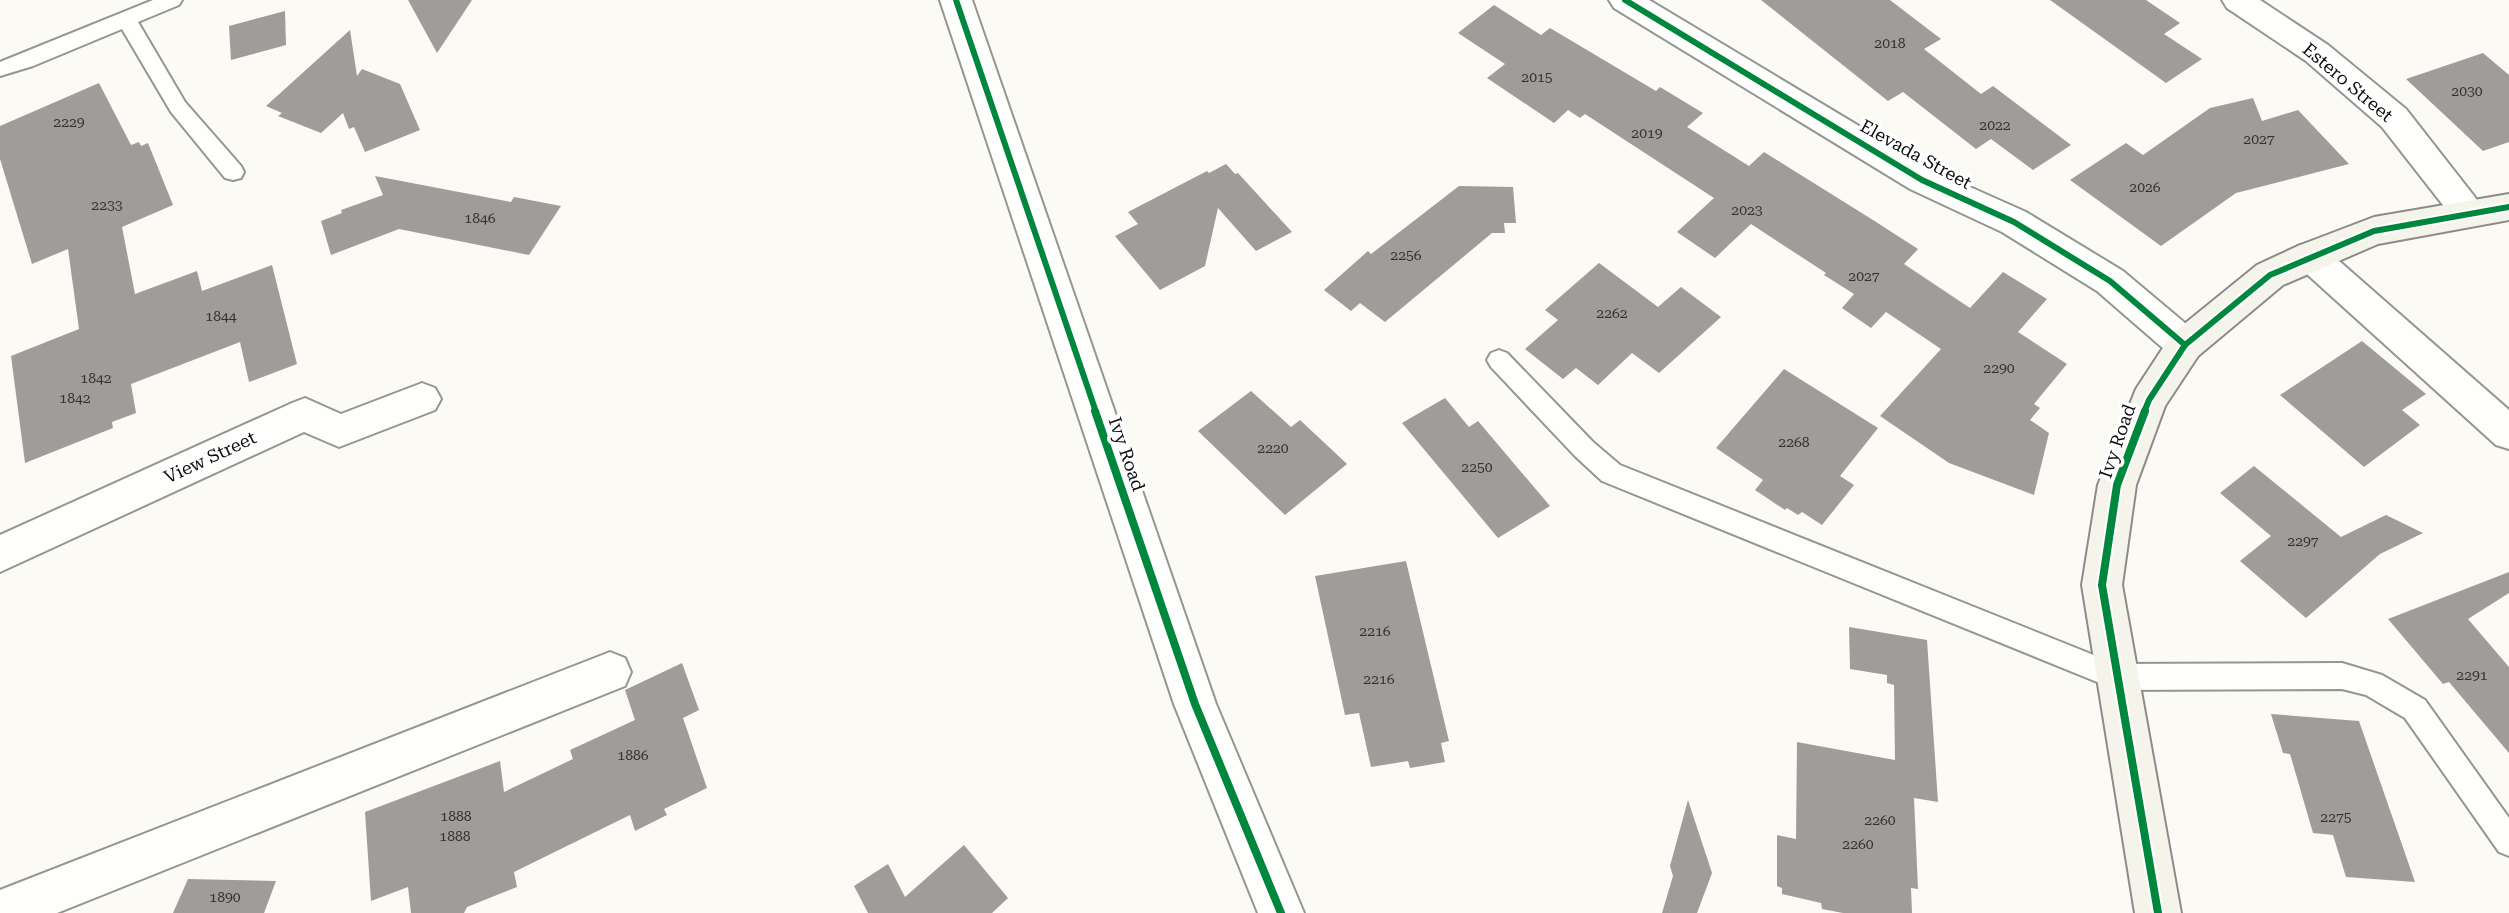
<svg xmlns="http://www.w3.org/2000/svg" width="2509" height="913" viewBox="0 0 2509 913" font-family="'Roboto Serif',serif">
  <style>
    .building { fill: #9f9d9a }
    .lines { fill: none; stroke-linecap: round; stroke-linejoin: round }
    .lane-casing { stroke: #959592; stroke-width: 4 }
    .street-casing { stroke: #959592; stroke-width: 4 }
    .secondary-casing { stroke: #8c8b89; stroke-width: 4 }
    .lane { fill: #fefefd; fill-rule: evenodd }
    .street { fill: #fefefd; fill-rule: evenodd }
    .secondary { fill: #f4f4eb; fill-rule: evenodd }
    .cycleway-far1-casing { stroke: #fff; stroke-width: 10 }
    .cycleway-casing { stroke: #fff; stroke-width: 12 }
    .cycleway-far1 { stroke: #00873e; stroke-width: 6 }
    .cycleway { stroke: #00873e; stroke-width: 8 }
    .labels { text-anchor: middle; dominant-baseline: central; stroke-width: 7; stroke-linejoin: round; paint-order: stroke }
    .number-label { font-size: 14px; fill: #333232 }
    .street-label { font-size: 18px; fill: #0f0f0f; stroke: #fff }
  </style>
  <rect width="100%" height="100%" fill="#fbfaf4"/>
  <g class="building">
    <polygon points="408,0 472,0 437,53"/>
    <polygon points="1761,0 1890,0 1941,39 1924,49 1981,94 1993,86 2071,145 2033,170 1991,139 1976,149 1903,92 1888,101"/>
    <polygon points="2050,0 2146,0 2180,23 2164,34 2202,59 2166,83"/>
    <polygon points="1494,5 1541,35 1550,28 1656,91 1660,87 1703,113 1687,127 1749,166 1764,152 1873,220 1918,249 1904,264 1970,308 2003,272 2047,299 2018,332 2067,364 2034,404 2040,408 2030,420 2049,433 2034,495 1949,463 1880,416 1941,349 1886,312 1871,328 1842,308 1854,294 1824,275 1826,273 1751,224 1715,258 1677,232 1714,198 1585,114 1580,118 1568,110 1554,123 1487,78 1505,64 1458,33"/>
    <polygon points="285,11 286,45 231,60 229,26"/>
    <polygon points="350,30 357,76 362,69 400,84 420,130 365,152 354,127 349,129 343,113 321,133 278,116 282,113 266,106"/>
    <polygon points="2483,53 2509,75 2509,142 2483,151 2406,79"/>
    <polygon points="99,83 131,145 139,142 141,146 148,143 173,205 122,227 135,294 197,271 202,291 272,265 297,364 249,382 240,342 131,384 136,413 112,422 113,428 25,463 11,356 79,329 68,249 32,264 0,159 0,126"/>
    <polygon points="2253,98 2262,121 2298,110 2349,164 2236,193 2161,246 2070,180 2126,143 2143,155 2210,108"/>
    <polygon points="1226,164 1235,174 1238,173 1292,232 1256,251 1218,208 1205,266 1160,290 1115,236 1138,224 1128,212 1207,171 1209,173"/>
    <polygon points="375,176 511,202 514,197 561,206 529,255 399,229 331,255 321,221 342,213 341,210 383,195"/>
    <polygon points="1459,186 1513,187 1516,223 1504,223 1505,233 1492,233 1385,322 1360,303 1351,311 1324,290 1368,251 1371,254"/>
    <polygon points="1599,263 1658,307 1681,287 1721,317 1659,373 1632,353 1598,385 1576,368 1563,379 1525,349 1558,320 1545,310"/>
    <polygon points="2362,341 2426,394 2402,410 2420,425 2364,467 2280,395"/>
    <polygon points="1784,369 1878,428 1840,476 1854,485 1822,525 1802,512 1798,515 1787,508 1785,510 1755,490 1763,480 1716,448"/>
    <polygon points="1251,391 1291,427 1300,420 1347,464 1285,515 1198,431"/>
    <polygon points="1445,398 1469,427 1478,421 1550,506 1498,538 1402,423"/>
    <polygon points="2254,466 2341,537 2386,515 2423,533 2380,554 2306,618 2240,561 2271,536 2220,493"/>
    <polygon points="1406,561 1449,741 1441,743 1445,762 1410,768 1408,761 1371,767 1359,713 1345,715 1315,576"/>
    <polygon points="2509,572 2509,593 2468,619 2509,667 2509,753 2449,682 2443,684 2388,619"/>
    <polygon points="1849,627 1927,640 1938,802 1914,798 1918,889 1911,888 1912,913 1843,913 1822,909 1821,903 1782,894 1782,888 1777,886 1777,835 1796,839 1797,742 1895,760 1894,685 1887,683 1887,675 1850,669"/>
    <polygon points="682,663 699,710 683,718 707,788 664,809 667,815 635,831 630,815 514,872 517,887 467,907 464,913 411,913 408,887 371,901 365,812 500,761 504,792 573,759 570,750 635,720 625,690"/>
    <polygon points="2271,714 2359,721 2415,882 2346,877 2333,835 2313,833 2290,754 2283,753"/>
    <polygon points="1688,800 1712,873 1697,913 1662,913 1673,876 1670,866"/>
    <polygon points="964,845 1008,898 992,913 868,913 854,886 888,864 905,897"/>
    <polygon points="188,879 276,881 264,913 173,913"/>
  </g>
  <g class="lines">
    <g class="lane-casing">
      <g id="lane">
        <polygon points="153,0 182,0 179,5 138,22 185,102 241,166 244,172 241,178 233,180 225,178 171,112 122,29 33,66 0,76 0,62"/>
        <polygon points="1499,350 1507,353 1593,442 1620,465 2116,664 2342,663 2382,675 2425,700 2509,818 2509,856 2499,852 2405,718 2366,695 2342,689 2116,690 2107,686 1602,481 1575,456 1491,367 1487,360 1491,353"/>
      </g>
    </g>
    <g class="street-casing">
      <g id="street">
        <polygon points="940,0 972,0 1216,704 1304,913 1258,913 1174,704"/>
        <polygon points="1609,0 1649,0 1934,171 2026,212 2123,271 2198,334 2203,345 2198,356 2185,360 2172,356 2097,291 2002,232 1910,189 1614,8"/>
        <polygon points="2222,0 2260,0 2328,45 2406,109 2481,205 2486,214 2481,223 2469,227 2457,223 2382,127 2306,61 2227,8"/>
        <polygon points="2310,242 2322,246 2509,410 2509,449 2496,445 2298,266 2292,256 2298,246"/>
        <polygon points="422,383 435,388 441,399 435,410 339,447 304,432 0,572 0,535 292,403 305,398 341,414"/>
        <polygon points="610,652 625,658 631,672 625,686 57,913 0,913 0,890"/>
      </g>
    </g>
    <g class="secondary-casing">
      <polygon id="secondary" points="2509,194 2509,220 2378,244 2283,285 2198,356 2165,406 2136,485 2122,585 2181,913 2135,913 2082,585 2098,485 2136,389 2172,334 2257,265 2298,246 2374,217"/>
    </g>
    <use href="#lane" class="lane"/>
    <use href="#street" class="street"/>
    <use href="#secondary" class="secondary"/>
    <g class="cycleway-far1-casing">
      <g id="cycleway-far1">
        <polyline points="956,0 1096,412"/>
        <polyline points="1625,0 1922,180 2014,222 2110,281 2185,345"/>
        <polyline points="2144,412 2149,400 2185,345 2270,275 2374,231 2509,207"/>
      </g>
    </g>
    <g class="cycleway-casing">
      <g id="cycleway">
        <polyline points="1095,411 1195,704 1281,913"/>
        <polyline points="2145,411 2117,485 2102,585 2158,913"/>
      </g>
    </g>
    <use href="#cycleway-far1" class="cycleway-far1"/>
    <use href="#cycleway" class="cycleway"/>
  </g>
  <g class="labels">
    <g class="number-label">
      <text x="1890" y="43">2018</text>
      <text x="1537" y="77">2015</text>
      <text x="2467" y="91">2030</text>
      <text x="69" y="122">2229</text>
      <text x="1995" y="125">2022</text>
      <text x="1647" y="133">2019</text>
      <text x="2259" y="139">2027</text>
      <text x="2145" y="187">2026</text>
      <text x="107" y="205">2233</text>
      <text x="1747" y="210">2023</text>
      <text x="480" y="218">1846</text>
      <text x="1406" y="255">2256</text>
      <text x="1864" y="276">2027</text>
      <text x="1612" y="313">2262</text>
      <text x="221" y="316">1844</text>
      <text x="1999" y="368">2290</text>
      <text x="96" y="378">1842</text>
      <text x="75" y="398">1842</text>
      <text x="1794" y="442">2268</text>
      <text x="1273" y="448">2220</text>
      <text x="1477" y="467">2250</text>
      <text x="2303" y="541">2297</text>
      <text x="1375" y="631">2216</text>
      <text x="2472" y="675">2291</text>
      <text x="1379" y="679">2216</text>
      <text x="633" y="755">1886</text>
      <text x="456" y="816">1888</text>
      <text x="2336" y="817">2275</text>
      <text x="1880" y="820">2260</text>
      <text x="455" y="836">1888</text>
      <text x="1858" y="844">2260</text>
      <text x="225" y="897">1890</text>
    </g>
    <g class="street-label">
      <text transform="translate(2348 82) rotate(40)">Estero Street</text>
      <text transform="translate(1916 154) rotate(29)">Elevada Street</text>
      <text transform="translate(2117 441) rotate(-71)">Ivy Road</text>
      <text transform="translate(1127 454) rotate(71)">Ivy Road</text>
      <text transform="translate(210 457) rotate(-25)">View Street</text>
    </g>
  </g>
</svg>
